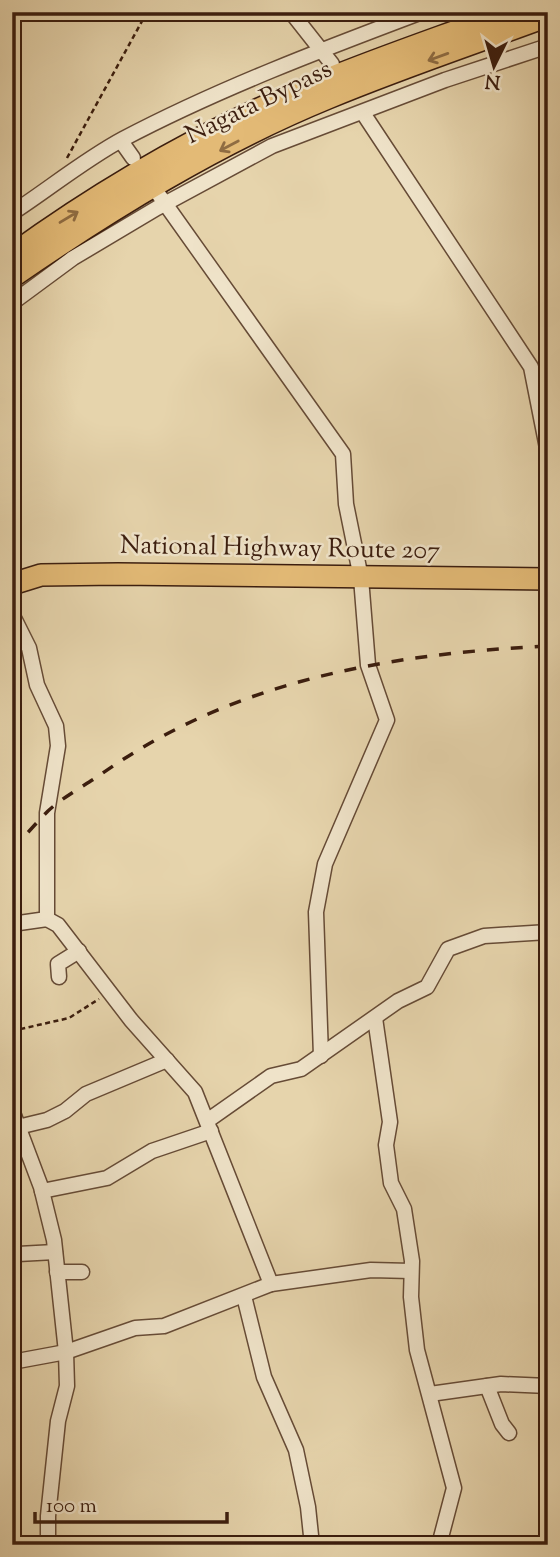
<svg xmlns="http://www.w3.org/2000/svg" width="560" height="1557" viewBox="0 0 560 1557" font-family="'Sorts Mill Goudy',serif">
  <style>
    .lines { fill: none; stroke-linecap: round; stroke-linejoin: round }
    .minor-casing { stroke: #664b36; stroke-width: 17 }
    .highway-casing { stroke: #3b1d0e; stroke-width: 24 }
    .path { stroke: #3b1d0e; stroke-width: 2.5; stroke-dasharray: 5 3.5; stroke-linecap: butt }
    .minor { stroke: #efe3c9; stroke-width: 14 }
    .highway { stroke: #e3ba76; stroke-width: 21 }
    .rail { stroke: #3b1d0e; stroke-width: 3.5; stroke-dasharray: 12 12; stroke-linecap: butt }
    .oneway { stroke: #8f6c42 }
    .labels { text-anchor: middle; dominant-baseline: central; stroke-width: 5; stroke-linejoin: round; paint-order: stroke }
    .street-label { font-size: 26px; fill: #3b1d0e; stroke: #efe3c9 }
  </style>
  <rect width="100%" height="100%" fill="#e6d4ac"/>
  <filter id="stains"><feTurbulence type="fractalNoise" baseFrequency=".00286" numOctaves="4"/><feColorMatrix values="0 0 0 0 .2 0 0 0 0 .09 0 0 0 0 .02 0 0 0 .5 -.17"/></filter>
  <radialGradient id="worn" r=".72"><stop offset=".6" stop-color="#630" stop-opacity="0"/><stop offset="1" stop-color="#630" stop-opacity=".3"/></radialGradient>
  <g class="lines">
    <g class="minor-casing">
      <g id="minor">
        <polyline points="291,12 332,64"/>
        <polyline points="363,113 531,367 548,453"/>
        <polyline points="121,141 133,158"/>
        <polyline points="159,195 343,454 346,504 361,578 368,665 387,720 325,864 316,912 321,1056"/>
        <path d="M12 213C49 189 84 160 123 139 218 89 321 50 422 12"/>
        <polyline points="12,303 73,258 157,208 272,146 445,80 548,46"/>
        <polyline points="12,614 29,648 37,685 56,726 58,746 47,813 47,919"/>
        <polyline points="12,924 47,919 58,925 131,1020 195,1092 271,1284"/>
        <polyline points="59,977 58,964 79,951"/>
        <polyline points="375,1018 390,1122 386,1145 391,1183 404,1209 412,1261 411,1297 417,1350 454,1488 439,1545"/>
        <polyline points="12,1110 41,1187 54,1240 66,1352 67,1386 58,1421 48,1516 48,1545"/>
        <polyline points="207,1121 271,1076 301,1069 398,1001 427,987 448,949 484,936 548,932"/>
        <polyline points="18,1127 47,1120 65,1111 86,1094 167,1060"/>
        <polyline points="42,1191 107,1178 152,1151 211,1131"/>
        <polyline points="18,1254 55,1252"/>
        <polyline points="57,1272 82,1272"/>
        <polyline points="244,1296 264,1377 296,1450 308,1507 312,1545"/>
        <polyline points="12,1362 66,1352 135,1328 164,1326 271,1284 371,1270 411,1271"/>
        <polyline points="487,1386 502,1424 509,1433"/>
        <polyline points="430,1394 501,1384 548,1386"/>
      </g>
    </g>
    <g class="highway-casing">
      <g id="highway">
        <path d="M12 255C107 186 215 125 323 81 384 56 447 35 508 12"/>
        <path d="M12 277C111 209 216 144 328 98 400 68 475 43 548 16"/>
        <polyline points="12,584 41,575 118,574 548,579"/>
      </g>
    </g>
    <g class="path">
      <polyline points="67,158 147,12"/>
      <polyline points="12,1031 69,1018 99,999"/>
    </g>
    <use href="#minor" class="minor"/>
    <use href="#highway" class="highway"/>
    <path class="rail" d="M12 850C24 837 36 823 48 811 63 797 84 786 100 775 234 680 388 654 548 646"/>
  </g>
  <defs><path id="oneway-shaft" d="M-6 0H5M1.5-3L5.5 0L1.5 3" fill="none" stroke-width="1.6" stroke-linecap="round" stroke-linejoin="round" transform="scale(1.75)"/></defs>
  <g class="oneway">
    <use href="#oneway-shaft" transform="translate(438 57) rotate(160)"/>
    <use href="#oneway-shaft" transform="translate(229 146) rotate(152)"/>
    <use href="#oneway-shaft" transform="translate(69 217) rotate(-31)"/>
  </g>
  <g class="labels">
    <g class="street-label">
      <text transform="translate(259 103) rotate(-26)">Nagata Bypass</text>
      <text transform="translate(280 549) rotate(1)">National Highway Route 207</text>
    </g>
  </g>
  <rect width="560" height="1557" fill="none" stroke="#e6d4ac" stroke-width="42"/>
  <rect x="14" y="14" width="532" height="1529" fill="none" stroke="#3b1d0e" stroke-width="3.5"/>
  <rect x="21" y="21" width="518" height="1515" fill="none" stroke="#3b1d0e" stroke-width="2"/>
  <g transform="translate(494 66) rotate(185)" stroke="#efe3c9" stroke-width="5" paint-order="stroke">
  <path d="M0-5L12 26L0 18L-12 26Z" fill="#3b1d0e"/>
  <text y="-10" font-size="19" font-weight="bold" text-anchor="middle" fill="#3b1d0e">N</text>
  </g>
  <path d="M35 1512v10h192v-10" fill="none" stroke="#3b1d0e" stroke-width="3.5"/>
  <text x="46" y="1512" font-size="21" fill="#3b1d0e" stroke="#efe3c9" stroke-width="5" paint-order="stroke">100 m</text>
  <rect width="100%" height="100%" filter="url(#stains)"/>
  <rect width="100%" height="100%" fill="url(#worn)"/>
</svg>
